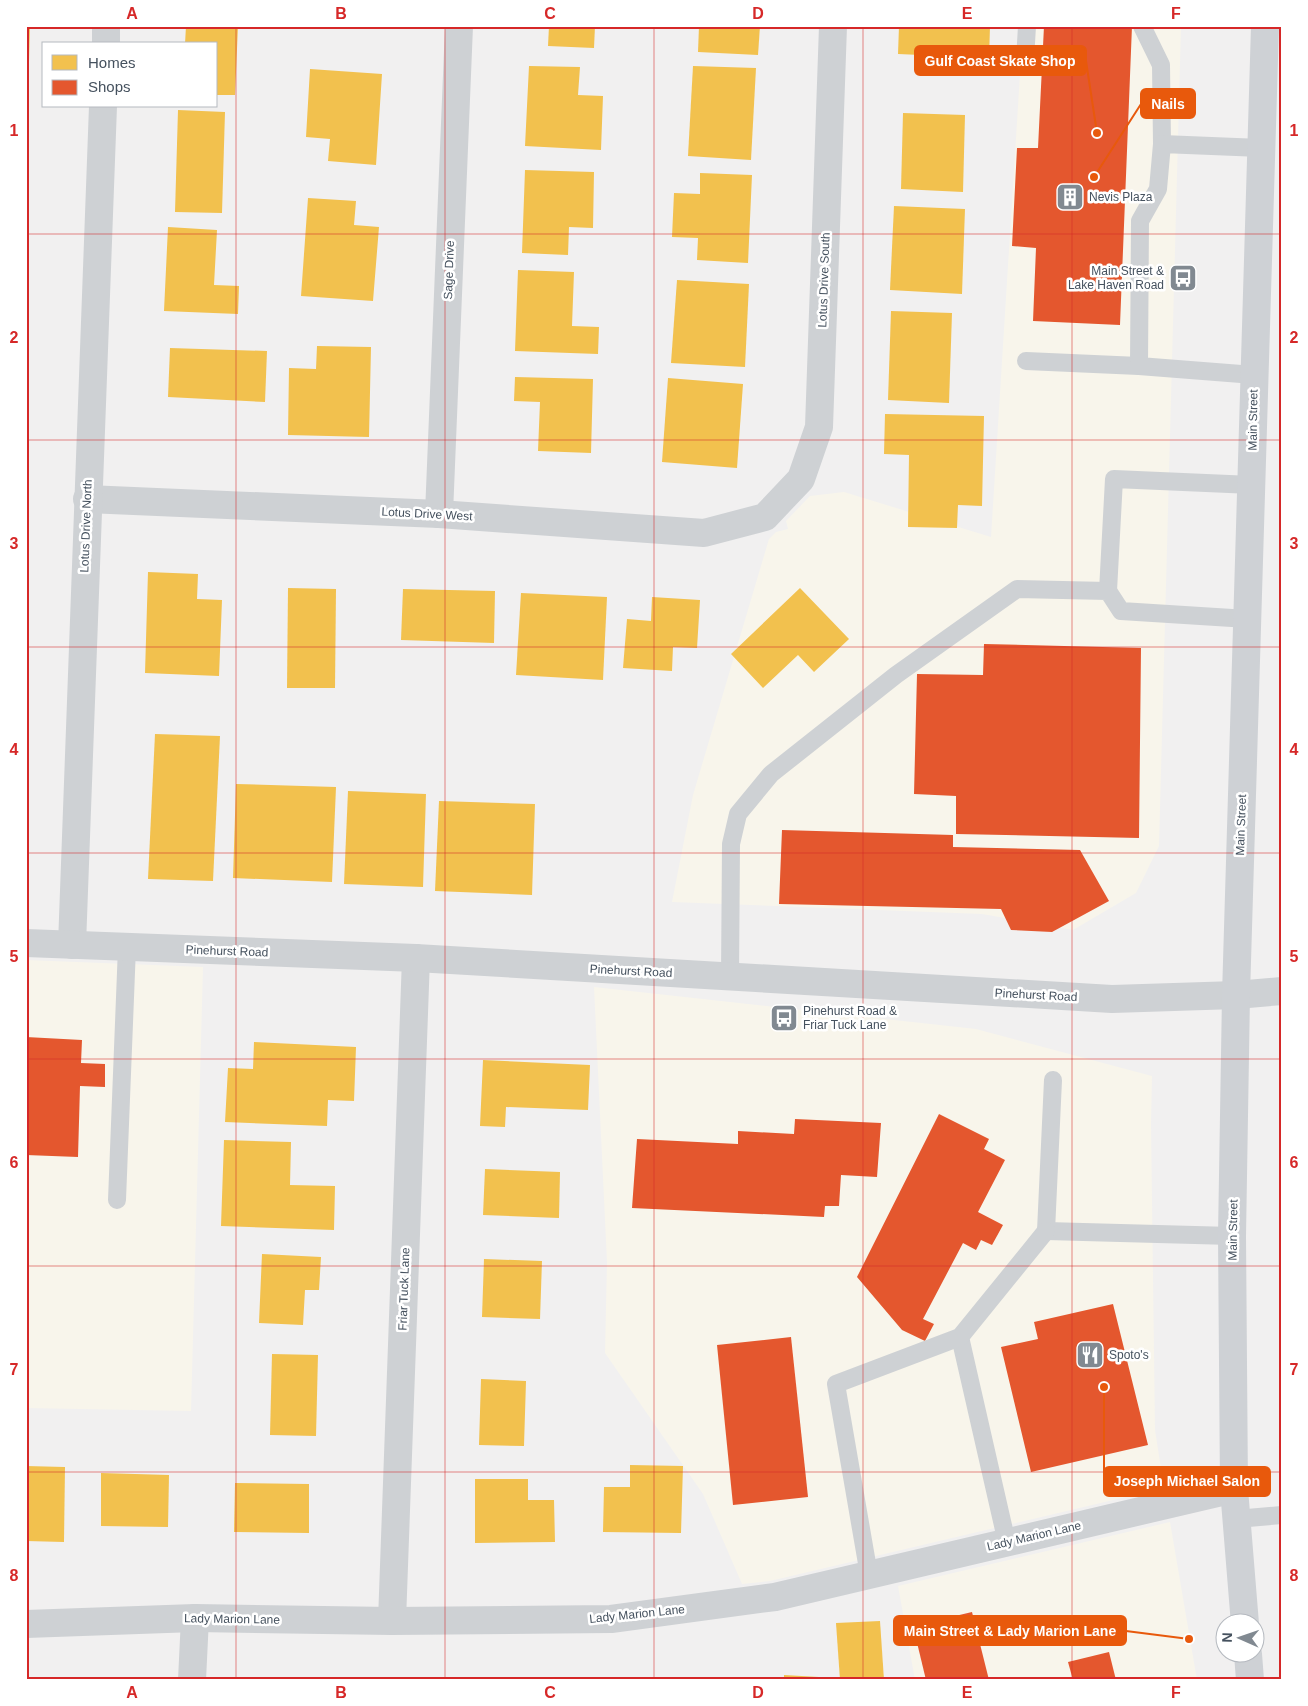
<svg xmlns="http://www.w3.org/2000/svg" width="1308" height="1706" viewBox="0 0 1308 1706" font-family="Helvetica,sans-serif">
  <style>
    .commercial { fill: #f8f5eb }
    .homes { fill: #f2c14e }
    .shops { fill: #e4572e }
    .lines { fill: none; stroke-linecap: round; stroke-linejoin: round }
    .service { stroke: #ced1d4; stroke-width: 18 }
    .minor { stroke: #ced1d4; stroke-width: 28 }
    .tertiary { stroke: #ced1d4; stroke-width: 28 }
    .secondary { stroke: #ced1d5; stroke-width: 28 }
    .grid { fill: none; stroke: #d62828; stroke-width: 1; stroke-opacity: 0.55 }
    .labels { text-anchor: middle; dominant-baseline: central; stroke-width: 5; stroke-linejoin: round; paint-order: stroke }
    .poi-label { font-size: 12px; fill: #45515e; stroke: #fff; text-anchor: start }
    .street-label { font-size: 12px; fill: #45515e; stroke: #fff }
    .leader { fill: none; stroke: #e8590c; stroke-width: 2 }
    .callout-dot { fill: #e8590c; stroke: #fff; stroke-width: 2 }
    .callout { fill: #e8590c; stroke: #e8590c; stroke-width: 2 }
    .callout-label { font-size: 14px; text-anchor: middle; font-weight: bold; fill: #fff }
    .neatline { fill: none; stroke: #d62828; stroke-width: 2 }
    .grid-label { font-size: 16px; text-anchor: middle; font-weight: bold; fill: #d62828 }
  </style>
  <rect width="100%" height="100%" fill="#f1f0f0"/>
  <g class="commercial">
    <polygon points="1023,26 1181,26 1159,846 1136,893 1073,930 982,914 672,902 693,795 769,539 776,532 788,529 786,521 810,496 844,492 991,537"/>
    <polygon points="26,960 203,967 191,1411 26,1408"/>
    <polygon points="594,987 976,1029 1152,1076 1151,1124 1155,1430 1164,1488 770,1581 742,1584 703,1494 605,1353 607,1262"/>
    <polygon points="1170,1522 1197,1680 915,1680 898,1586"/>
  </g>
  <g class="homes">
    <polygon points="26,26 30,26 28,97 26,97"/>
    <polygon points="186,26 238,26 235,95 216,95 216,44 185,44"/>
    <polygon points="549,26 595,26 594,48 548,46"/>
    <polygon points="699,26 760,26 758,55 698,52"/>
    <polygon points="899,26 990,26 989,58 898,54"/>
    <polygon points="529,66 580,67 578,95 603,96 601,150 525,146"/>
    <polygon points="693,66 756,68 751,160 688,156"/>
    <polygon points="310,69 382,74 376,165 328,161 330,139 306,137"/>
    <polygon points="178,110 225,112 222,213 175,212"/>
    <polygon points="903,113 965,115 963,192 901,189"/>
    <polygon points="525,170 594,172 593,228 569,227 568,255 522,253"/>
    <polygon points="700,173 752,175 748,263 697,260 698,238 672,237 674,193 700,194"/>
    <polygon points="308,198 356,201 354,225 379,227 373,301 301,296"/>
    <polygon points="894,206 965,209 962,294 890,290"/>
    <polygon points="168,227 217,230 214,285 239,286 238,314 164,311"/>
    <polygon points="518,270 574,272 572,326 599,327 598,354 515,351"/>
    <polygon points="677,280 749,284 745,367 671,363"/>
    <polygon points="891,311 952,313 949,403 888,400"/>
    <polygon points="317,346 371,347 369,437 288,435 289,368 316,369"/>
    <polygon points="170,348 267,351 265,402 168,397"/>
    <polygon points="515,377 593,379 591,453 538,451 540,402 514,401"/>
    <polygon points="668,378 743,384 737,468 662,462"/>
    <polygon points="885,414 984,416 982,506 958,505 957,528 908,527 909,455 884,454"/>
    <polygon points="148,572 198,574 197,599 222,600 219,676 145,673"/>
    <polygon points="288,588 336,589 335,688 287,688"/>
    <polygon points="800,588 849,639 814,672 798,655 763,688 731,654"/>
    <polygon points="403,589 495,591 494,643 401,640"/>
    <polygon points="521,593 607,597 603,680 516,675"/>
    <polygon points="652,597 700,600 697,648 673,647 672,671 623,668 627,619 651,621"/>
    <polygon points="155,734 220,736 213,881 148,879"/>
    <polygon points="236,784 336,787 332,882 233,878"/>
    <polygon points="348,791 426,794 423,887 344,884"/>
    <polygon points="439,801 535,804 532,895 435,891"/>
    <polygon points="254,1042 356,1047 354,1101 328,1100 327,1126 225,1122 228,1068 253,1069"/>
    <polygon points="483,1060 590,1065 588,1110 506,1107 505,1127 480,1126"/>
    <polygon points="224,1140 291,1142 290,1185 335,1186 334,1230 221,1226"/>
    <polygon points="485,1169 560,1172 559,1218 483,1215"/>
    <polygon points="262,1254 321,1257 319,1290 305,1290 303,1325 259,1323"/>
    <polygon points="484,1259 542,1261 540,1319 482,1317"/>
    <polygon points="272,1354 318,1355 316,1436 270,1435"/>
    <polygon points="481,1379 526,1381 524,1446 479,1445"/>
    <polygon points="630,1465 683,1466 681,1533 603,1532 604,1487 630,1487"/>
    <polygon points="26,1466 65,1467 64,1542 26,1541"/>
    <polygon points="101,1473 169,1475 168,1527 101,1526"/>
    <polygon points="475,1479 528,1479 528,1500 554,1500 555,1542 475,1543"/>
    <polygon points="235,1483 309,1484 309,1533 234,1532"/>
    <polygon points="880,1621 884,1680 840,1680 836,1623"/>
    <polygon points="784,1675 819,1677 819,1680 784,1680"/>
  </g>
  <g class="shops">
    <polygon points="1044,26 1132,26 1120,325 1033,321 1036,248 1012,246 1017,148 1038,148"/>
    <polygon points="984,644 1141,648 1139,838 956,834 956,796 914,794 917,674 983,675"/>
    <polygon points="782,830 953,835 953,847 1080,850 1109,901 1052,932 1011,930 1001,909 779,904"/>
    <polygon points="26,1037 82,1040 81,1063 105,1064 105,1087 80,1086 78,1157 26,1155"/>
    <polygon points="939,1114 989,1139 984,1149 1005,1160 978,1212 1003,1225 992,1245 981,1240 976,1250 963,1243 923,1319 934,1324 925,1341 902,1330 857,1277"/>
    <polygon points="795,1119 881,1123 877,1177 841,1175 839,1206 825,1206 824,1217 632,1208 637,1139 738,1144 738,1131 794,1134"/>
    <polygon points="1113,1304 1148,1445 1031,1472 1001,1347 1038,1339 1034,1322"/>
    <polygon points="791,1337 808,1497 733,1505 717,1345"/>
    <polygon points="972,1612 989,1680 926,1680 913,1626"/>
    <polygon points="1109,1652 1116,1680 1073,1680 1068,1662"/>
  </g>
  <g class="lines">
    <g class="service">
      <polyline points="1142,26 1161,65 1162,144"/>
      <polyline points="1025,60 1027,26"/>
      <polyline points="1026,361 1139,366"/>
      <polyline points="1254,375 1139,366 1140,221 1158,189 1162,144 1261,148"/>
      <polyline points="1108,591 1114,479 1252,485"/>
      <polyline points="730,976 731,844 738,814 771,774 896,675 1017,589 1108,591 1121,611 1248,619"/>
      <polyline points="1053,1080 1046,1231 1232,1236"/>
      <polyline points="117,1200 127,947"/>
      <polyline points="960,1337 1007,1543"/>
      <polyline points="1236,1519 1282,1515"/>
      <polyline points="869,1575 836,1384 960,1337 1046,1231"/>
    </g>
    <g class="minor">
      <polyline points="106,44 106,26"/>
      <polyline points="87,499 439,514 704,533 765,517 801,479 819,427 833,26"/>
      <polyline points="439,514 459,26"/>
      <polyline points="72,945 103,106"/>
      <polyline points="1236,995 1282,991"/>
      <polyline points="392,1621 416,958"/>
      <polyline points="26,1624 195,1618 392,1621 611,1619 775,1597 1234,1489"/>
      <polyline points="192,1680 195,1618"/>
    </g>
    <polyline class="tertiary" points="26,943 416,958 1112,999 1236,995"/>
    <g class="secondary">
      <polyline points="1245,1624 1234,1489 1232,1236 1236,995 1265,26"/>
      <polyline points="1248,1654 1250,1680"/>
    </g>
  </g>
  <path class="grid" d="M236 26V1680M445 26V1680M654 26V1680M863 26V1680M1072 26V1680M26 234H1282M26 440H1282M26 647H1282M26 853H1282M26 1059H1282M26 1266H1282M26 1472H1282"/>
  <defs>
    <g id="building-square" transform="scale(1.4375)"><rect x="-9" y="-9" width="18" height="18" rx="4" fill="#818991" stroke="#fff"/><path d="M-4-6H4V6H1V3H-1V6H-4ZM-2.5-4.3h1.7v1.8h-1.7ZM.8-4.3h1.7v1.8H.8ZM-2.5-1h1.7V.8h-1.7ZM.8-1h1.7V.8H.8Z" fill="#fff"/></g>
    <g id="bus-square" transform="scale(1.4375)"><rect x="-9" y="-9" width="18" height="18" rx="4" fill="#818991" stroke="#fff"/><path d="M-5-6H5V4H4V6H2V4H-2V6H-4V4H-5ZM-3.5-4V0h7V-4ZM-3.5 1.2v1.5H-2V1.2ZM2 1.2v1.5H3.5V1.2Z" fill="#fff"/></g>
    <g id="restaurant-square" transform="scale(1.4375)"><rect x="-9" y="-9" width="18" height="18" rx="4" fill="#818991" stroke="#fff"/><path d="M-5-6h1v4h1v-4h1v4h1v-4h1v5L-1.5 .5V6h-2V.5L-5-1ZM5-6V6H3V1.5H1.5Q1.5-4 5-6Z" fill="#fff"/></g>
  </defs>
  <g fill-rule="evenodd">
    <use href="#building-square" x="1070" y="197"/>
    <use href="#bus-square" x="1183" y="278"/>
    <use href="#bus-square" x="784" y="1018"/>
    <use href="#restaurant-square" x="1090" y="1355"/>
  </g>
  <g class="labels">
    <g class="poi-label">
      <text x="1089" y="197">Nevis Plaza</text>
      <text x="1164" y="271" text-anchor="end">Main Street &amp;<tspan x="1164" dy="14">Lake Haven Road</tspan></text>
      <text x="803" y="1011">Pinehurst Road &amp;<tspan x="803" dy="14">Friar Tuck Lane</tspan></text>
      <text x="1109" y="1355">Spoto's</text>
    </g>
    <g class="street-label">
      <text transform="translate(449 270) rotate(-88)">Sage Drive</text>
      <text transform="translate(824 280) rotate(-88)">Lotus Drive South</text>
      <text transform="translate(1253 420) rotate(-89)">Main Street</text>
      <text transform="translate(427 514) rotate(3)">Lotus Drive West</text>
      <text transform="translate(86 526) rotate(-88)">Lotus Drive North</text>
      <text transform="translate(1241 825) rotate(-88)">Main Street</text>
      <text transform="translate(227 951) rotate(2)">Pinehurst Road</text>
      <text transform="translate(631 971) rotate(3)">Pinehurst Road</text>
      <text transform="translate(1036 995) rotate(3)">Pinehurst Road</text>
      <text transform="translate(1233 1230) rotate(-89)">Main Street</text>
      <text transform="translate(404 1289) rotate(-88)">Friar Tuck Lane</text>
      <text transform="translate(1034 1536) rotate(-13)">Lady Marion Lane</text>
      <text transform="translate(637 1614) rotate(-6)">Lady Marion Lane</text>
      <text transform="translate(232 1619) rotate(1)">Lady Marion Lane</text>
    </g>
  </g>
  <path class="leader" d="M1097 133L1086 61M1094 177L1141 104M1104 1387L1104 1481M1189 1639L1126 1631"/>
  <g class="callout-dot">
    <circle cx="1097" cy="133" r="5"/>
    <circle cx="1094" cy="177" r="5"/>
    <circle cx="1104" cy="1387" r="5"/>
    <circle cx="1189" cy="1639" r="5"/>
  </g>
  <g class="callout">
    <rect x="915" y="46" width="171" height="29" rx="5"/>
    <rect x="1141" y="89" width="54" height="29" rx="5"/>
    <rect x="1104" y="1467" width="166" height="29" rx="5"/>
    <rect x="894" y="1616" width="232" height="29" rx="5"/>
  </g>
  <g class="callout-label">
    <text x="1000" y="66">Gulf Coast Skate Shop</text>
    <text x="1168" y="109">Nails</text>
    <text x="1187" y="1486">Joseph Michael Salon</text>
    <text x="1010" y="1636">Main Street &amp; Lady Marion Lane</text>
  </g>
  <rect width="1308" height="1706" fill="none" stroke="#ffffff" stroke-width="55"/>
  <rect x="42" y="42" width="175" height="65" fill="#ffffff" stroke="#b5b9bf"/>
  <rect x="52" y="55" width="25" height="15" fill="#f2c14e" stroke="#b5b9bf"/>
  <text x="88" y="68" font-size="15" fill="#45515e">Homes</text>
  <rect x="52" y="80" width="25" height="15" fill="#e4572e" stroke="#b5b9bf"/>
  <text x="88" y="92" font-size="15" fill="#45515e">Shops</text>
  <g transform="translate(1240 1638) rotate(272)"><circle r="24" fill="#ffffff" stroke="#b5b9bf"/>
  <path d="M0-4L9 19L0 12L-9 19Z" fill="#818991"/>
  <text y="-8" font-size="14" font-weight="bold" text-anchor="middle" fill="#45515e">N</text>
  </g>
  <rect x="28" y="28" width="1252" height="1650" class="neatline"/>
  <g class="grid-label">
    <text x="132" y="19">A</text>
    <text x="341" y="19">B</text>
    <text x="550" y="19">C</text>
    <text x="758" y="19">D</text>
    <text x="967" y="19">E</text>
    <text x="1176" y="19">F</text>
    <text x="14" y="136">1</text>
    <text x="1294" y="136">1</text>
    <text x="14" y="343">2</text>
    <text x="1294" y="343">2</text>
    <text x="14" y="549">3</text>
    <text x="1294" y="549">3</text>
    <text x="14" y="755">4</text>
    <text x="1294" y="755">4</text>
    <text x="14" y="962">5</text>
    <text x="1294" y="962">5</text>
    <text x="14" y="1168">6</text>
    <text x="1294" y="1168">6</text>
    <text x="14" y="1375">7</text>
    <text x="1294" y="1375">7</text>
    <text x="14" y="1581">8</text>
    <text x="1294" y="1581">8</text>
    <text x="132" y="1698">A</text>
    <text x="341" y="1698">B</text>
    <text x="550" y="1698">C</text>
    <text x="758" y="1698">D</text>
    <text x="967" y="1698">E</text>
    <text x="1176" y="1698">F</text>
  </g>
</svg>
